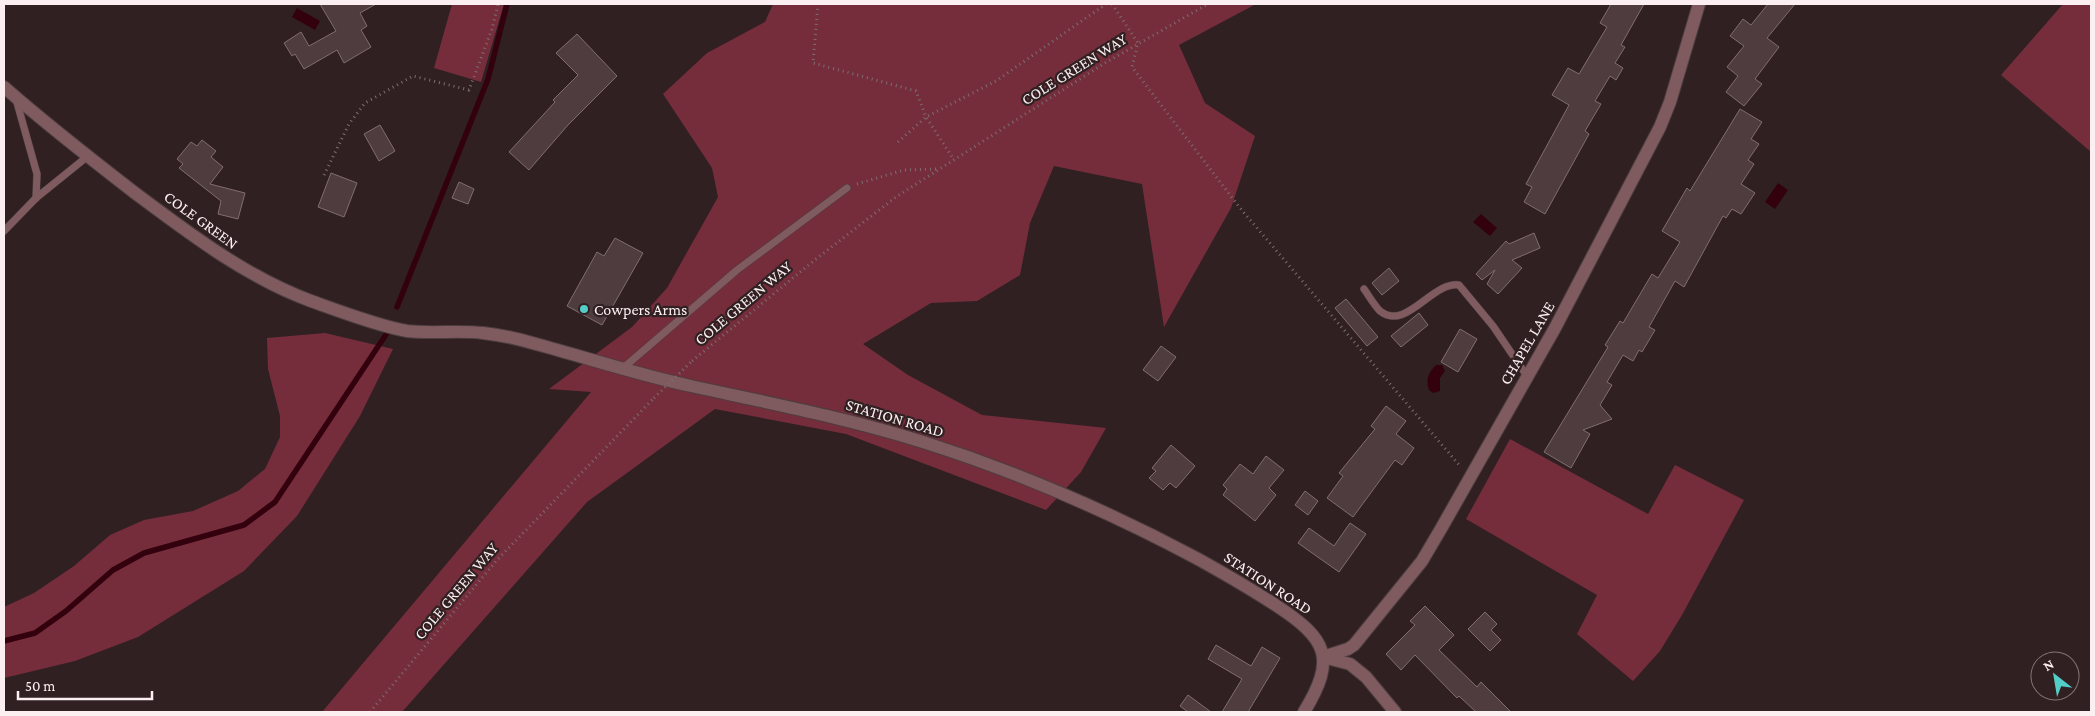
<svg xmlns="http://www.w3.org/2000/svg" width="2095" height="716" viewBox="0 0 2095 716" font-family="'Crimson Pro',serif">
  <style>
    .green { fill: #752d3c }
    .water { fill: #33000d }
    .lines { fill: none; stroke-linecap: round; stroke-linejoin: round }
    .stream { stroke: #33000d; stroke-width: 5.5 }
    .building { fill: #4e3c3e; stroke: #826d6f }
    .lane-casing { stroke: #4c3d3f; stroke-width: 8 }
    .street-casing { stroke: #4c3d3f; stroke-width: 14 }
    .path { stroke: #7c6e70; stroke-width: 3; stroke-dasharray: 1 4; stroke-linecap: butt }
    .lane { stroke: #7f5b5f; stroke-width: 7 }
    .street { stroke: #7f5b5f; stroke-width: 12 }
    .path-bridge { stroke: #7c6e70; stroke-width: 3; stroke-dasharray: 1 4; stroke-linecap: butt }
    .poi-dot { fill: #54cdc7; stroke: #302022; stroke-width: 2 }
    .labels { text-anchor: middle; dominant-baseline: central; stroke-width: 4.5; stroke-linejoin: round; paint-order: stroke }
    .street-label { font-size: 16px; fill: #fbeff1; stroke: #302022 }
    .poi-label { font-size: 16px; fill: #fbeff1; stroke: #302022; text-anchor: start }
  </style>
  <rect width="100%" height="100%" fill="#302022"/>
  <g class="green">
    <polygon points="452,4 504,4 481,82 434,68"/>
    <polygon points="773,4 1256,4 1179,45 1205,103 1255,136 1231,208 1164,327 1142,184 1054,166 1030,223 1020,275 977,301 931,303 863,344 908,375 982,415 1106,428 1081,472 1046,510 846,434 715,409 587,502 402,712 322,712 591,392 549,389 632,327 667,288 718,197 712,168 663,94 707,53 765,22"/>
    <polygon points="2063,4 2091,4 2091,152 2001,75"/>
    <polygon points="325,333 393,349 360,416 297,516 244,571 138,637 75,661 4,678 4,607 34,593 74,566 110,535 144,520 193,511 238,491 265,469 280,437 280,416 268,369 267,338"/>
    <polygon points="1510,439 1648,514 1675,465 1744,500 1682,615 1660,651 1633,681 1577,634 1597,595 1466,519"/>
  </g>
  <g class="water">
    <polygon points="297,8 320,21 315,30 292,17"/>
    <polygon points="1778,183 1788,190 1775,209 1765,202"/>
    <polygon points="1481,214 1497,228 1490,236 1473,222"/>
    <path d="M1436 365H1442L1445 371 1440 378V391L1433 393 1429 390C1425 379 1429 372 1436 365Z"/>
  </g>
  <g class="lines">
    <g class="stream">
      <polyline points="397,307 488,79 507,4"/>
      <polyline points="4,641 35,633 66,611 113,570 144,553 244,525 275,502 387,333"/>
    </g>
  </g>
  <g class="building">
    <polygon points="320,4 376,4 360,13 367,26 361,30 371,47 344,63 337,50 304,69 295,54 292,56 284,43 301,32 309,46 336,31"/>
    <polygon points="1611,4 1644,4 1621,45 1625,47 1615,63 1623,68 1616,80 1610,76 1595,101 1601,104 1585,131 1589,134 1545,214 1524,202 1532,187 1526,184 1569,105 1552,95 1568,68 1579,74 1607,27 1600,23"/>
    <polygon points="1768,4 1795,4 1767,38 1779,47 1755,79 1762,84 1744,106 1726,92 1738,76 1727,67 1744,46 1730,36 1743,19 1751,25"/>
    <polygon points="577,34 617,76 568,125 529,170 509,152 555,102 553,100 578,75 556,53"/>
    <polygon points="1740,109 1762,122 1751,139 1759,144 1748,160 1754,164 1741,184 1755,193 1741,214 1732,209 1726,218 1723,216 1684,287 1675,281 1649,327 1655,330 1642,352 1639,350 1633,361 1623,355 1607,382 1612,385 1600,405 1612,419 1583,430 1590,434 1571,468 1544,452 1608,347 1605,345 1620,321 1623,323 1652,274 1658,278 1680,242 1662,231 1687,188 1690,191"/>
    <polygon points="380,125 395,151 379,161 364,134"/>
    <polygon points="202,140 216,151 211,157 223,167 210,184 245,193 238,219 218,214 221,201 179,168 183,164 177,159 191,142 197,146"/>
    <polygon points="331,173 357,183 344,217 318,207"/>
    <polygon points="459,182 474,189 468,204 452,198"/>
    <polygon points="1534,233 1540,248 1512,260 1522,268 1498,294 1487,284 1495,270 1482,280 1476,274 1506,241 1509,244"/>
    <polygon points="615,238 643,253 602,325 567,306 597,252 604,256"/>
    <polygon points="1389,268 1399,281 1382,295 1372,283"/>
    <polygon points="1346,299 1378,337 1367,346 1335,308"/>
    <polygon points="1419,313 1428,325 1401,347 1391,336"/>
    <polygon points="1460,329 1477,339 1458,372 1441,362"/>
    <polygon points="1161,346 1176,357 1158,381 1143,370"/>
    <polygon points="1386,406 1406,421 1396,434 1414,448 1402,465 1395,460 1353,517 1327,498 1343,476 1339,473 1375,429 1371,426"/>
    <polygon points="1171,445 1195,466 1176,488 1170,483 1163,490 1149,478 1156,471 1152,468"/>
    <polygon points="1266,456 1284,470 1269,488 1276,495 1255,521 1223,495 1227,489 1223,485 1240,464 1253,474"/>
    <polygon points="1305,491 1318,501 1308,515 1295,505"/>
    <polygon points="1350,523 1366,534 1339,572 1298,543 1309,528 1334,546"/>
    <polygon points="1425,606 1454,635 1439,650 1477,687 1481,682 1511,712 1476,712 1459,696 1457,698 1415,655 1401,670 1386,654 1415,625 1410,621"/>
    <polygon points="1485,612 1497,624 1491,630 1501,640 1490,651 1468,629"/>
    <polygon points="1216,645 1251,666 1262,647 1280,658 1248,712 1222,712 1242,679 1208,659"/>
    <polygon points="1188,695 1211,712 1188,712 1180,706"/>
  </g>
  <g class="lines">
    <g class="lane-casing">
      <g id="lane">
        <polyline points="16,99 37,174 36,198"/>
        <polyline points="4,231 36,198 88,156"/>
        <path d="M1364 289C1369 296 1374 305 1380 311 1406 332 1432 281 1459 285L1493 326 1527 376"/>
        <polyline points="622,369 737,270 847,188"/>
      </g>
    </g>
    <g class="street-casing">
      <g id="street">
        <path d="M4 87C46 124 91 159 135 193 190 234 246 277 311 301 339 311 378 326 407 331 432 334 458 330 483 333 501 335 519 339 536 344 588 358 639 375 691 386 769 403 847 418 923 442 1018 472 1110 512 1198 559 1225 574 1251 589 1277 606 1327 639 1337 658 1304 712"/>
        <polyline points="1323,657 1348,649 1354,645 1422,561 1442,527 1555,328 1660,127 1670,102 1699,4"/>
        <polyline points="1323,657 1350,664 1366,677 1395,712"/>
      </g>
    </g>
    <g class="path">
      <polyline points="818,4 813,63 916,91 926,117 954,160"/>
      <polyline points="1112,4 1138,43 1132,67 1240,208 1460,466"/>
      <polyline points="898,142 926,117 996,81 1106,4"/>
      <polyline points="324,175 349,124 365,103 413,76 469,90 492,29 498,4"/>
      <polyline points="857,184 904,170 937,169"/>
      <polyline points="692,361 816,259 896,197 1105,63 1208,4"/>
      <polyline points="370,712 497,560 654,398"/>
    </g>
    <use href="#lane" class="lane"/>
    <use href="#street" class="street"/>
    <polyline class="path-bridge" points="654,398 692,361"/>
  </g>
  <circle class="poi-dot" cx="584" cy="309" r="5"/>
  <g class="labels">
    <g class="street-label">
      <text transform="translate(1074 69) rotate(-32)">COLE GREEN WAY</text>
      <text transform="translate(201 220) rotate(36)">COLE GREEN</text>
      <text transform="translate(743 303) rotate(-40)">COLE GREEN WAY</text>
      <text transform="translate(1527 343) rotate(-60)">CHAPEL LANE</text>
      <text transform="translate(895 418) rotate(16)">STATION ROAD</text>
      <text transform="translate(1268 583) rotate(33)">STATION ROAD</text>
      <text transform="translate(456 591) rotate(-50)">COLE GREEN WAY</text>
    </g>
    <g class="poi-label">
      <text x="594" y="309">Cowpers Arms</text>
    </g>
  </g>
  <rect width="2095" height="716" fill="none" stroke="#fbeff1" stroke-width="10"/>
  <g transform="translate(2055 676) rotate(329)"><circle r="24" fill="#302022" stroke="#817375"/>
  <path d="M0-4L9 19L0 12L-9 19Z" fill="#54cdc7"/>
  <text y="-8" font-size="14" font-weight="bold" text-anchor="middle" fill="#fbeff1">N</text>
  </g>
  <path d="M18 691v8h134v-8" fill="none" stroke="#fbeff1" stroke-width="2.5"/>
  <text x="25" y="691" font-size="15" fill="#fbeff1" stroke="#302022" stroke-width="4" paint-order="stroke">50 m</text>
</svg>
